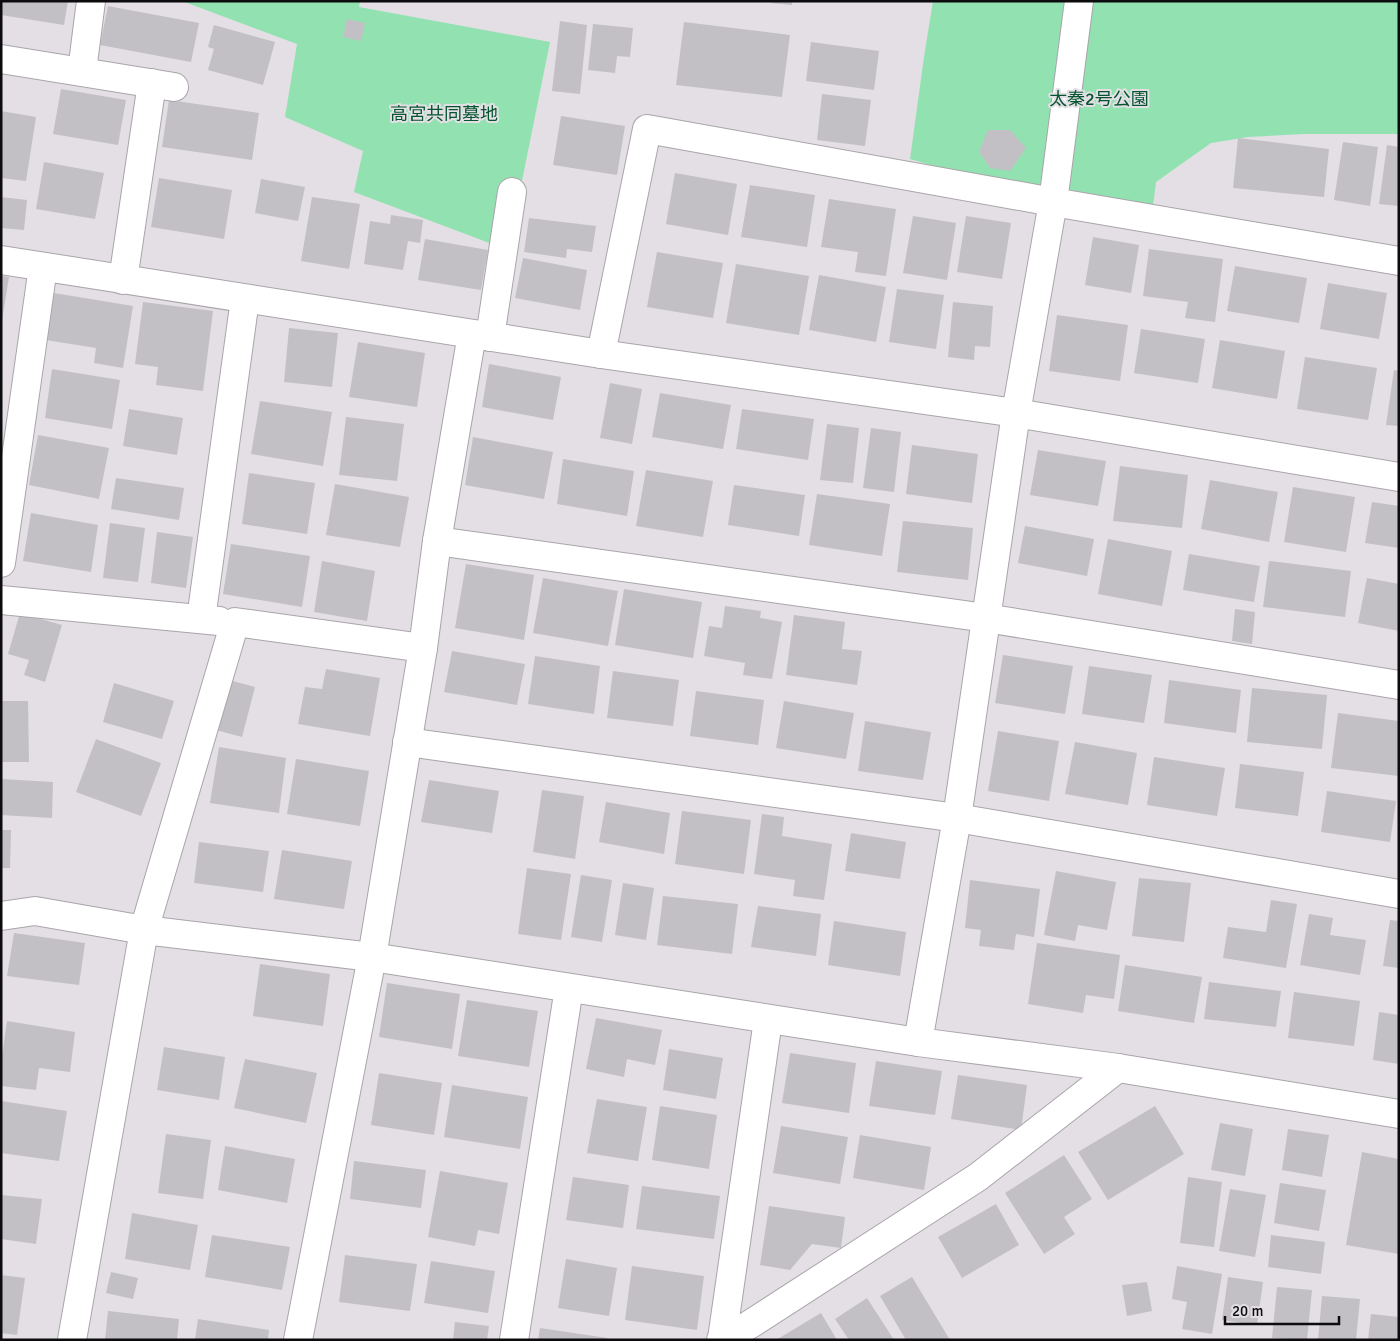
<svg xmlns="http://www.w3.org/2000/svg" width="1400" height="1341" viewBox="0 0 1400 1341" font-family="Signika,'Noto Sans JP',sans-serif">
  <style>
    .green { fill: #91e2b0 }
    .building { fill: #c3c0c5 }
    .lines { fill: none; stroke-linecap: round; stroke-linejoin: round }
    .minor-casing { stroke: #a9a5aa; stroke-width: 30 }
    .minor { stroke: #fff; stroke-width: 28 }
    .labels { text-anchor: middle; dominant-baseline: central; stroke-width: 4; stroke-linejoin: round; paint-order: stroke }
    .park-label { font-size: 18px; fill: #045430; stroke: #e3dfe4 }
  </style>
  <rect width="100%" height="100%" fill="#e3dfe4"/>
  <g class="green">
    <polygon points="182,1 360,1 359,7 550,42 508,250 354,192 363,151 285,117 297,44"/>
    <polygon points="933,1 1399,1 1399,134 1303,134 1248,137 1211,143 1156,182 1153,206 971,175 927,164 910,159 924,57"/>
  </g>
  <g class="building">
    <polygon points="1,1 68,1 64,25 1,15"/>
    <polygon points="771,1 792,1 792,5 771,3"/>
    <polygon points="108,6 199,23 191,62 100,45"/>
    <polygon points="347,19 365,23 361,41 343,37"/>
    <polygon points="560,21 587,25 580,94 552,91"/>
    <polygon points="684,22 790,35 782,97 676,85"/>
    <polygon points="593,24 633,28 630,57 617,56 615,73 588,70"/>
    <polygon points="214,25 275,42 263,85 208,70 214,49 208,47"/>
    <polygon points="811,42 879,51 874,90 806,81"/>
    <polygon points="61,89 126,100 118,145 53,134"/>
    <polygon points="822,94 871,100 865,146 817,140"/>
    <polygon points="169,100 259,113 252,160 162,147"/>
    <polygon points="1,111 36,117 26,181 1,178"/>
    <polygon points="561,116 625,126 617,175 553,165"/>
    <polygon points="988,130 1010,130 1026,148 1010,171 990,168 979,152"/>
    <polygon points="1238,138 1329,149 1324,197 1233,188"/>
    <polygon points="1343,142 1378,147 1370,206 1334,200"/>
    <polygon points="1387,145 1399,147 1399,206 1379,204"/>
    <polygon points="44,162 104,173 95,219 36,209"/>
    <polygon points="675,173 737,184 728,235 666,224"/>
    <polygon points="159,178 232,190 224,239 151,227"/>
    <polygon points="261,179 305,187 298,221 255,213"/>
    <polygon points="750,185 815,195 807,247 741,237"/>
    <polygon points="1,197 27,200 24,230 1,228"/>
    <polygon points="312,197 360,204 349,269 301,261"/>
    <polygon points="829,199 896,209 886,276 855,272 858,252 821,247"/>
    <polygon points="391,215 423,220 420,243 408,241 403,270 364,264 370,221 390,224"/>
    <polygon points="913,216 956,223 947,280 903,273"/>
    <polygon points="966,216 1011,223 1002,279 957,272"/>
    <polygon points="529,218 596,226 592,252 567,249 566,258 524,252"/>
    <polygon points="1093,237 1139,245 1131,293 1085,285"/>
    <polygon points="425,239 488,250 481,290 418,280"/>
    <polygon points="1149,249 1223,259 1215,322 1185,318 1188,302 1143,296"/>
    <polygon points="657,252 723,263 713,318 647,307"/>
    <polygon points="523,258 587,270 580,310 515,298"/>
    <polygon points="736,264 809,276 799,335 726,323"/>
    <polygon points="1235,266 1307,278 1299,323 1227,311"/>
    <polygon points="819,275 886,287 876,342 809,330"/>
    <polygon points="1,276 9,277 2,320 1,320"/>
    <polygon points="1328,283 1387,293 1379,339 1320,329"/>
    <polygon points="897,289 944,295 936,349 889,342"/>
    <polygon points="54,293 133,306 123,368 94,363 96,348 46,340"/>
    <polygon points="143,302 213,311 203,391 156,385 158,367 135,364"/>
    <polygon points="953,302 993,306 990,347 975,346 974,360 948,357"/>
    <polygon points="1057,315 1128,325 1120,381 1049,371"/>
    <polygon points="289,328 338,333 332,387 284,382"/>
    <polygon points="1141,329 1205,339 1198,383 1134,373"/>
    <polygon points="1220,340 1285,351 1277,399 1212,388"/>
    <polygon points="358,342 425,353 417,407 349,397"/>
    <polygon points="1305,357 1377,368 1368,420 1297,409"/>
    <polygon points="489,364 561,377 553,420 482,407"/>
    <polygon points="52,369 120,380 112,429 45,418"/>
    <polygon points="1394,370 1399,371 1399,426 1386,425"/>
    <polygon points="610,383 642,389 632,444 600,438"/>
    <polygon points="660,393 731,405 723,449 652,437"/>
    <polygon points="260,401 332,412 323,466 251,454"/>
    <polygon points="129,409 183,418 177,455 123,446"/>
    <polygon points="742,409 814,419 808,460 736,449"/>
    <polygon points="346,417 404,424 397,481 339,475"/>
    <polygon points="827,424 859,428 853,483 820,480"/>
    <polygon points="871,428 901,432 894,492 863,488"/>
    <polygon points="38,435 109,448 99,499 29,485"/>
    <polygon points="473,437 553,452 544,499 465,485"/>
    <polygon points="912,445 978,454 972,503 906,494"/>
    <polygon points="1038,450 1106,461 1098,506 1030,495"/>
    <polygon points="563,459 634,471 627,516 557,504"/>
    <polygon points="1120,466 1188,475 1182,528 1113,521"/>
    <polygon points="646,470 713,481 703,537 636,526"/>
    <polygon points="249,473 315,483 307,534 242,524"/>
    <polygon points="116,478 184,488 179,520 111,509"/>
    <polygon points="1210,480 1278,492 1269,542 1201,529"/>
    <polygon points="335,484 409,497 400,547 326,535"/>
    <polygon points="734,485 805,495 799,536 728,525"/>
    <polygon points="1293,487 1355,497 1346,552 1284,542"/>
    <polygon points="817,494 890,504 882,556 809,545"/>
    <polygon points="1372,502 1399,506 1399,548 1365,543"/>
    <polygon points="31,513 98,525 91,572 23,561"/>
    <polygon points="903,521 973,528 968,580 897,572"/>
    <polygon points="110,523 145,528 138,582 103,578"/>
    <polygon points="1025,526 1094,539 1087,576 1018,563"/>
    <polygon points="157,532 193,537 186,588 151,583"/>
    <polygon points="1108,539 1172,551 1162,606 1098,594"/>
    <polygon points="231,544 310,556 302,607 223,594"/>
    <polygon points="1189,554 1260,566 1254,602 1183,590"/>
    <polygon points="322,561 375,571 367,621 314,612"/>
    <polygon points="1269,561 1351,571 1345,617 1263,607"/>
    <polygon points="466,564 534,575 524,640 455,628"/>
    <polygon points="543,578 618,591 608,646 533,633"/>
    <polygon points="1367,578 1399,584 1399,631 1358,623"/>
    <polygon points="624,589 702,602 693,658 615,645"/>
    <polygon points="725,606 761,611 760,618 782,622 772,679 743,675 745,663 704,656 709,626 722,628"/>
    <polygon points="1235,609 1255,612 1252,644 1232,641"/>
    <polygon points="20,613 62,625 45,682 24,675 29,660 8,654"/>
    <polygon points="794,615 845,622 842,649 862,651 857,685 786,675"/>
    <polygon points="452,651 525,664 517,705 444,692"/>
    <polygon points="1003,655 1073,666 1065,714 995,703"/>
    <polygon points="535,656 600,666 594,714 528,704"/>
    <polygon points="1089,666 1152,675 1144,723 1082,714"/>
    <polygon points="326,669 380,678 370,736 298,724 305,687 322,689"/>
    <polygon points="613,671 679,680 673,726 607,718"/>
    <polygon points="229,680 255,687 242,737 216,730"/>
    <polygon points="1169,680 1241,690 1236,733 1164,723"/>
    <polygon points="114,683 174,701 162,739 103,722"/>
    <polygon points="1252,688 1327,695 1322,749 1247,742"/>
    <polygon points="696,691 764,700 758,745 690,736"/>
    <polygon points="1,701 28,701 29,762 1,762"/>
    <polygon points="784,701 854,713 846,759 776,748"/>
    <polygon points="1338,713 1399,721 1399,776 1331,768"/>
    <polygon points="865,721 931,732 923,780 858,771"/>
    <polygon points="998,731 1059,741 1049,801 988,791"/>
    <polygon points="96,739 161,763 141,816 76,792"/>
    <polygon points="1075,742 1137,753 1128,805 1065,794"/>
    <polygon points="219,747 286,758 279,813 210,803"/>
    <polygon points="1154,757 1225,768 1217,816 1147,805"/>
    <polygon points="296,759 369,771 360,826 287,814"/>
    <polygon points="1240,764 1304,772 1298,816 1235,808"/>
    <polygon points="1,779 53,782 52,818 1,815"/>
    <polygon points="429,780 499,791 492,833 421,822"/>
    <polygon points="542,790 584,796 575,859 533,852"/>
    <polygon points="1327,791 1396,801 1390,842 1321,832"/>
    <polygon points="606,802 670,813 664,854 599,842"/>
    <polygon points="682,811 751,820 744,874 675,864"/>
    <polygon points="762,814 784,817 782,836 832,844 824,900 793,896 795,880 754,874"/>
    <polygon points="1,830 11,830 10,868 1,868"/>
    <polygon points="851,833 906,842 900,879 845,871"/>
    <polygon points="199,842 269,851 263,892 194,883"/>
    <polygon points="282,850 352,861 344,909 274,899"/>
    <polygon points="527,868 571,874 561,940 518,934"/>
    <polygon points="1056,871 1116,882 1107,930 1078,925 1075,941 1044,935"/>
    <polygon points="581,875 612,880 602,942 571,937"/>
    <polygon points="1139,878 1191,883 1184,942 1132,936"/>
    <polygon points="970,880 1040,889 1034,937 1016,934 1014,950 979,946 981,930 965,928"/>
    <polygon points="623,883 654,888 646,940 615,935"/>
    <polygon points="663,896 738,904 732,954 657,945"/>
    <polygon points="1271,900 1297,904 1286,968 1223,958 1228,927 1266,932"/>
    <polygon points="758,906 821,914 816,956 751,947"/>
    <polygon points="1309,914 1333,918 1330,935 1366,940 1360,975 1300,965"/>
    <polygon points="1390,920 1399,921 1399,968 1383,966"/>
    <polygon points="834,921 906,932 900,976 828,965"/>
    <polygon points="14,933 85,943 79,985 7,976"/>
    <polygon points="1037,943 1120,955 1114,999 1086,995 1083,1013 1028,1004"/>
    <polygon points="260,964 330,974 323,1026 253,1016"/>
    <polygon points="1125,965 1202,977 1194,1023 1118,1011"/>
    <polygon points="1209,982 1281,991 1276,1027 1204,1019"/>
    <polygon points="387,983 460,994 452,1049 379,1037"/>
    <polygon points="1294,992 1360,1001 1354,1046 1288,1038"/>
    <polygon points="467,1000 538,1011 529,1067 458,1056"/>
    <polygon points="1379,1012 1399,1015 1399,1064 1373,1060"/>
    <polygon points="596,1018 662,1030 655,1065 627,1059 624,1077 586,1069"/>
    <polygon points="7,1021 75,1032 70,1072 39,1068 36,1090 1,1086 1,1063"/>
    <polygon points="164,1047 225,1057 219,1100 157,1090"/>
    <polygon points="669,1049 723,1058 716,1099 663,1090"/>
    <polygon points="790,1053 856,1063 849,1113 782,1103"/>
    <polygon points="245,1059 317,1073 306,1123 234,1108"/>
    <polygon points="876,1061 942,1071 935,1115 869,1106"/>
    <polygon points="379,1073 442,1083 434,1135 371,1125"/>
    <polygon points="958,1075 1027,1085 1021,1130 951,1119"/>
    <polygon points="452,1085 528,1097 520,1149 444,1137"/>
    <polygon points="597,1099 647,1107 638,1161 587,1153"/>
    <polygon points="1,1101 67,1111 59,1161 1,1153"/>
    <polygon points="660,1106 717,1115 709,1169 652,1160"/>
    <polygon points="1155,1106 1184,1154 1108,1200 1078,1152"/>
    <polygon points="1220,1123 1253,1129 1245,1176 1211,1170"/>
    <polygon points="781,1126 848,1137 840,1184 773,1173"/>
    <polygon points="1288,1129 1329,1135 1322,1177 1282,1170"/>
    <polygon points="166,1134 211,1140 203,1199 158,1193"/>
    <polygon points="860,1135 931,1147 924,1190 853,1178"/>
    <polygon points="225,1146 295,1159 287,1203 218,1190"/>
    <polygon points="1362,1152 1399,1159 1399,1254 1346,1245"/>
    <polygon points="1064,1155 1092,1199 1064,1217 1075,1234 1044,1254 1005,1193"/>
    <polygon points="354,1161 426,1170 421,1208 350,1199"/>
    <polygon points="440,1171 508,1183 499,1234 478,1230 475,1246 428,1237"/>
    <polygon points="573,1177 629,1185 623,1228 566,1220"/>
    <polygon points="1188,1177 1222,1182 1214,1247 1180,1243"/>
    <polygon points="1280,1183 1326,1190 1319,1231 1274,1223"/>
    <polygon points="642,1186 720,1196 714,1239 636,1229"/>
    <polygon points="1230,1189 1266,1195 1255,1257 1219,1251"/>
    <polygon points="1,1195 42,1199 36,1244 1,1239"/>
    <polygon points="996,1204 1019,1245 962,1278 938,1237"/>
    <polygon points="769,1206 845,1217 841,1248 812,1244 790,1270 760,1265"/>
    <polygon points="132,1213 198,1225 190,1270 125,1259"/>
    <polygon points="212,1235 290,1247 282,1290 205,1277"/>
    <polygon points="1271,1235 1325,1242 1321,1274 1268,1267"/>
    <polygon points="345,1255 417,1264 410,1311 339,1302"/>
    <polygon points="566,1259 617,1268 609,1316 558,1308"/>
    <polygon points="431,1261 495,1271 488,1313 424,1303"/>
    <polygon points="632,1266 704,1276 697,1330 625,1320"/>
    <polygon points="1177,1266 1222,1274 1212,1334 1182,1329 1187,1302 1172,1299"/>
    <polygon points="111,1272 138,1278 133,1299 106,1293"/>
    <polygon points="1,1275 25,1278 17,1335 1,1333"/>
    <polygon points="912,1277 950,1340 906,1340 880,1296"/>
    <polygon points="1228,1277 1263,1282 1257,1325 1222,1320"/>
    <polygon points="1147,1282 1152,1311 1127,1316 1122,1285"/>
    <polygon points="1277,1287 1312,1290 1307,1340 1272,1338"/>
    <polygon points="1322,1296 1360,1299 1356,1340 1318,1340"/>
    <polygon points="867,1298 894,1340 849,1340 835,1319"/>
    <polygon points="108,1311 179,1319 177,1340 105,1340"/>
    <polygon points="821,1313 837,1340 776,1340"/>
    <polygon points="1371,1314 1399,1317 1399,1340 1368,1340"/>
    <polygon points="198,1319 269,1330 268,1340 195,1340"/>
    <polygon points="455,1322 489,1326 487,1340 453,1340"/>
    <polygon points="540,1328 607,1338 607,1340 538,1340"/>
  </g>
  <g class="lines">
    <g class="minor-casing">
      <g id="minor">
        <polyline points="1,59 174,87"/>
        <polyline points="82,71 91,1"/>
        <polyline points="1,260 601,354 1016,413 1399,477"/>
        <polyline points="123,280 152,83"/>
        <polyline points="472,334 437,541 423,648 235,622 144,930 372,957 918,1042 1118,1068 1399,1114"/>
        <polyline points="490,337 512,192"/>
        <polyline points="601,354 647,129 1053,202 1399,261"/>
        <polyline points="437,541 986,618 1399,685"/>
        <polyline points="1,563 43,267"/>
        <polyline points="1,600 219,621"/>
        <polyline points="201,619 245,299"/>
        <polyline points="407,742 957,818 1399,894"/>
        <polyline points="1,916 35,911 144,930 72,1340"/>
        <polyline points="918,1042 957,818 1016,413 1053,202 1079,1"/>
        <polyline points="722,1339 768,1020"/>
        <polyline points="298,1340 372,957 423,648"/>
        <polyline points="514,1340 569,988"/>
        <polyline points="721,1340 749,1325 978,1177 1118,1068"/>
      </g>
    </g>
    <use href="#minor" class="minor"/>
  </g>
  <g class="labels">
    <g class="park-label">
      <text x="1099" y="99">太秦2号公園</text>
      <text x="444" y="114">高宮共同墓地</text>
    </g>
  </g>
  <rect width="1400" height="1341" fill="none" stroke="#0c0b0d" stroke-width="5"/>
  <path d="M1225 1316v8h114v-8" fill="none" stroke="#0c0b0d" stroke-width="2.5"/>
  <text x="1232" y="1316" font-size="15" fill="#0c0b0d" stroke="#e3dfe4" stroke-width="4" paint-order="stroke">20 m</text>
</svg>
